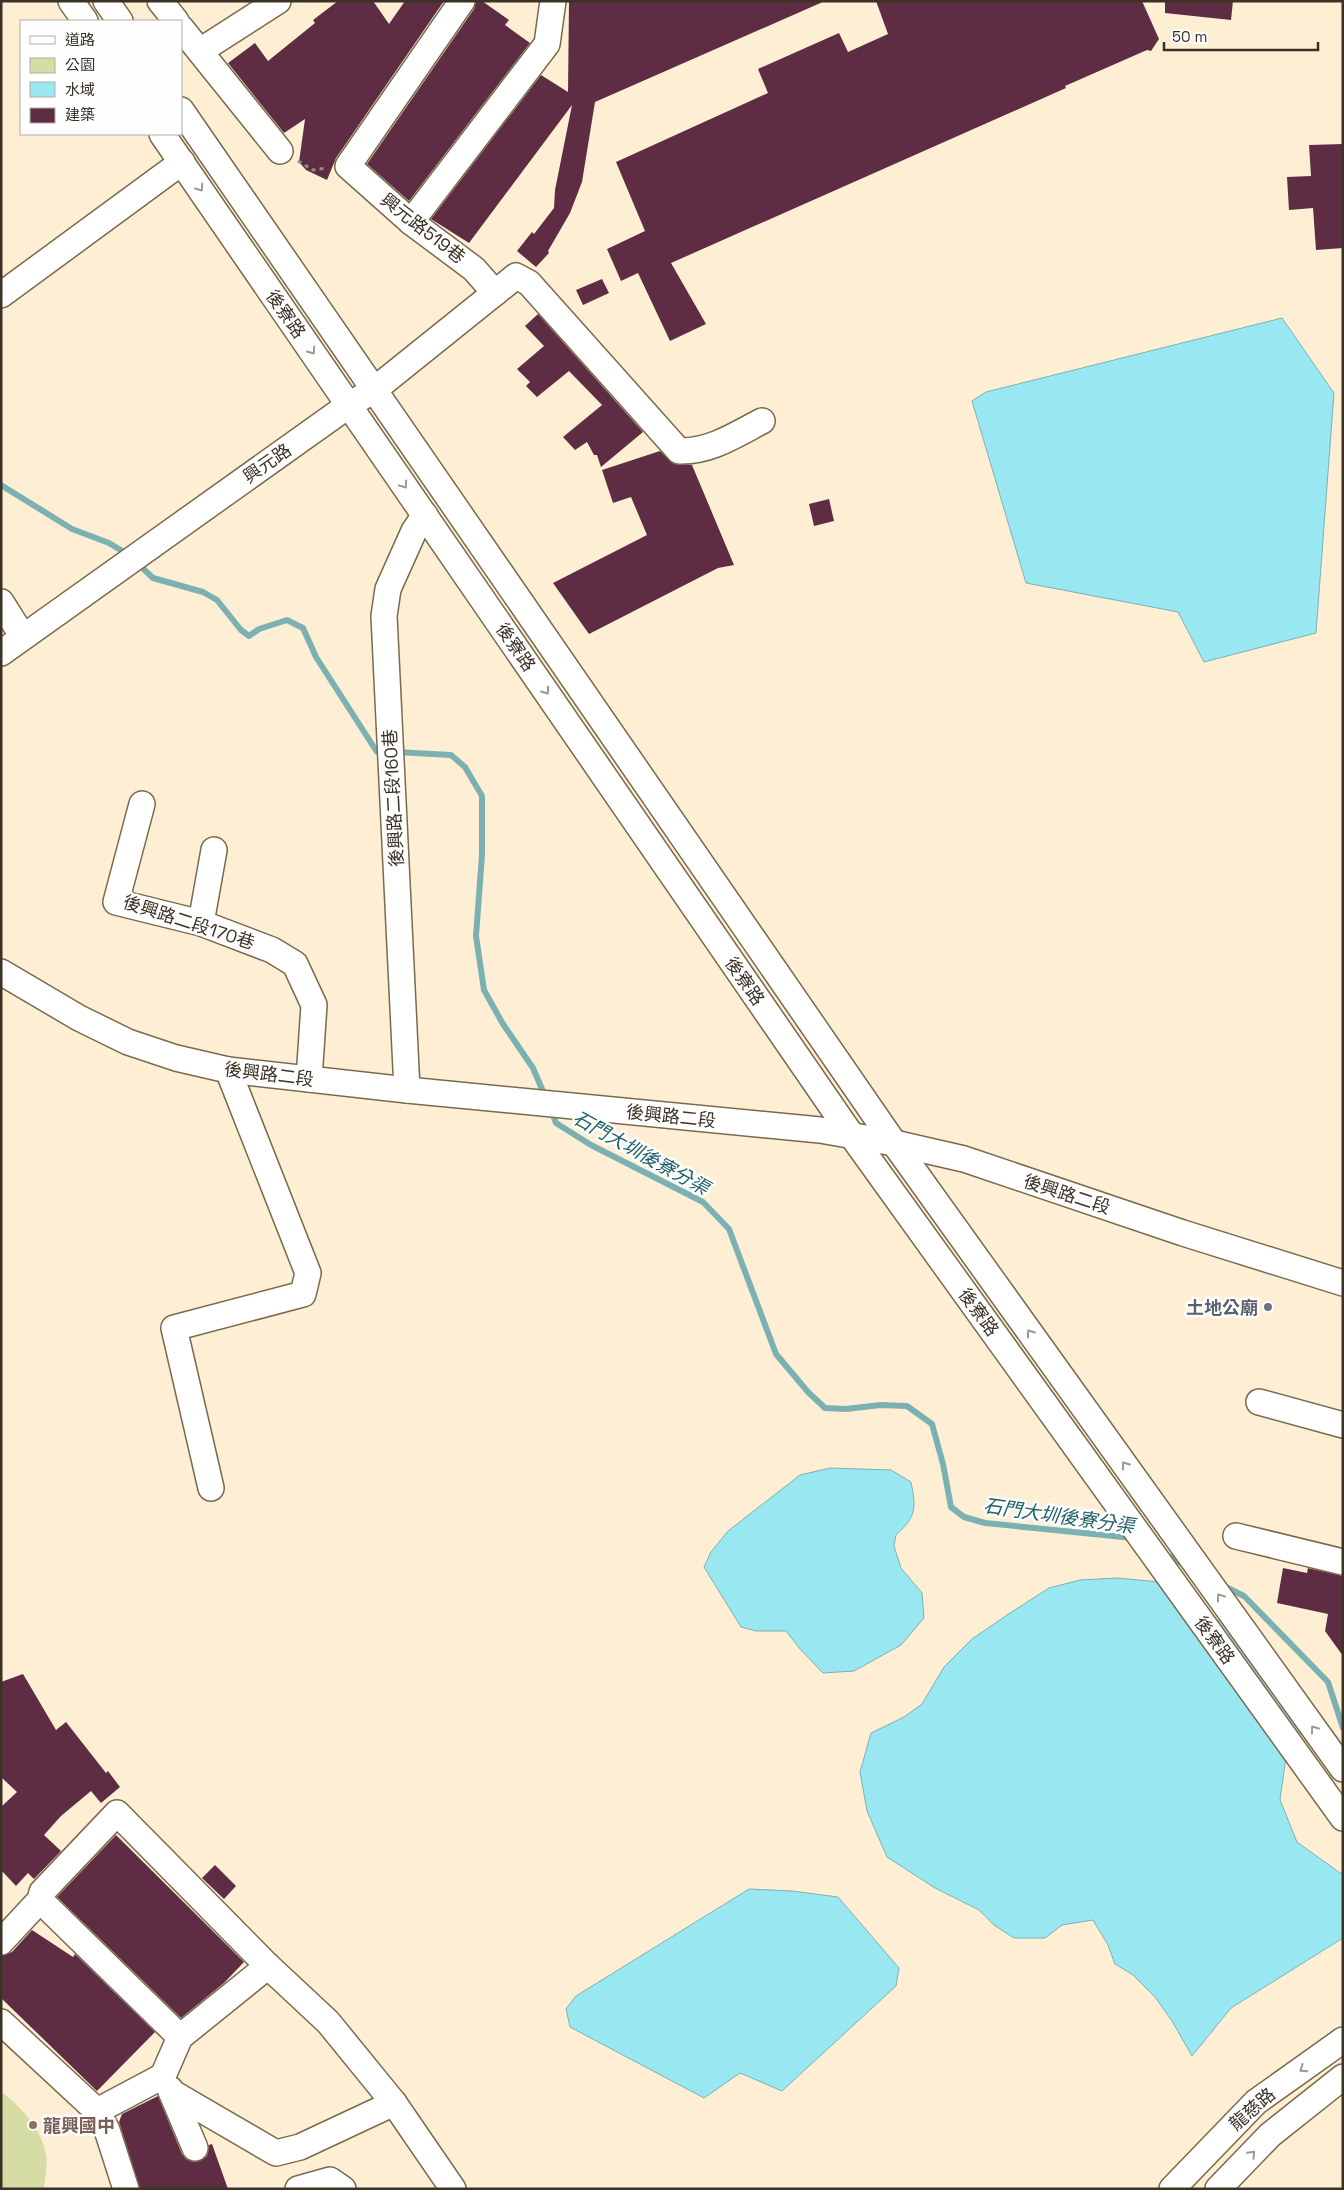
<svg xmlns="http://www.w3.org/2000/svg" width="1344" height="2190" viewBox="0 0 1344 2190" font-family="'Space Grotesk','Noto Sans TC',sans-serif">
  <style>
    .green { fill: #d6dda4 }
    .water { fill: #99e7f1; stroke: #7cb1b4 }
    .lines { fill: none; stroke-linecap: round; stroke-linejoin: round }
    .stream { stroke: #7cb1b4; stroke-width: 6 }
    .building { fill: #5e2d44 }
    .minor-casing { stroke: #7a6a4c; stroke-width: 28 }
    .path { stroke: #978c78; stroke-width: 3; stroke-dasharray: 4 4; stroke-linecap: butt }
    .minor { stroke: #fff; stroke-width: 25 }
    .oneway { stroke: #9c9992 }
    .worship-dot { fill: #6b7280; stroke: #fefefe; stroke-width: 2 }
    .education-dot { fill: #8d6e63; stroke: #fefefe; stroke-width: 2 }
    .labels { text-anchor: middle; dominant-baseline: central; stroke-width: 5; stroke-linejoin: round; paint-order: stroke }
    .street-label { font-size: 18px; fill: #3a3325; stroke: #fefefe }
    .worship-label { font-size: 18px; font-weight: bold; fill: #5b616d; stroke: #fefefe; text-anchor: end }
    .education-label { font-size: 18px; font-weight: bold; fill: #785e54; stroke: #fefefe; text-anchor: start }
    .water-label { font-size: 19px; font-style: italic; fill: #206169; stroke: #fefefe }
  </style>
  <rect width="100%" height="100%" fill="#feefd4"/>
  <path class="green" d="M1 2092C21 2106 42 2130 46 2154 48 2165 45 2178 44 2189H1Z"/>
  <g class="water">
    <polygon points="1282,318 1334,393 1316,633 1204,662 1178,612 1026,583 972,401 986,392"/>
    <path d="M830 1468 891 1470 911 1482C916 1508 917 1516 896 1535L894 1546 901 1568 922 1593 924 1618 901 1645 854 1671 823 1673 800 1649 786 1631H756L741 1627 704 1567 711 1552 728 1531 800 1475Z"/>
    <polygon points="1117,1578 1159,1582 1205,1617 1251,1630 1306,1724 1286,1757 1280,1800 1297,1842 1343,1875 1343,1938 1231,2008 1192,2056 1172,2021 1155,1997 1133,1975 1115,1964 1108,1945 1093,1920 1062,1925 1045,1938 1014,1938 994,1925 979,1910 935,1888 887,1857 867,1811 860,1772 871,1733 904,1717 922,1704 944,1667 972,1639 1010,1613 1049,1588 1080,1580"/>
    <polygon points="749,1889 792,1891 838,1897 899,1968 896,1986 782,2091 740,2073 704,2098 570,2027 566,2009 576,1996"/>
  </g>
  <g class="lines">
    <g class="stream">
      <polyline points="1,485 72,529 109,543 129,555"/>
      <polyline points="136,562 153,578 203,592 217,600 241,630 249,636 259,629 287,620 303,628 316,657 377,752 386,752"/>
      <polyline points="396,752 451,755 465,767 482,796 482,855 476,936 484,990 503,1024 533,1068 545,1096"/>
      <polyline points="551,1110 556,1123 591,1145 703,1202 729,1229 776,1354 808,1392 825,1408 846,1409 881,1405 907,1406 932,1424 943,1464 951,1507 964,1517 985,1523 1133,1538"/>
      <polyline points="1164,1554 1187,1566"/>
      <polyline points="1222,1585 1244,1596 1328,1682 1343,1728"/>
    </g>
  </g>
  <g class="building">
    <polygon points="338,1 373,1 389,24 405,1 444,1 336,158 327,180 306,170 299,162 305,119 284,133 228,63 255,43 268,61 315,23 313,20"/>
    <polygon points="476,1 482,1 509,20 505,25 530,43 409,201 367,164 474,9"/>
    <polygon points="569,1 825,1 595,102 582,182 570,213 548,251 549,253 536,267 517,251 532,232 534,234 554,208 555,190 572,105 469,243 431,219 541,75 568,92"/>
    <polygon points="876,1 1142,1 1159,39 1151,51 1147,50 1065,86 1066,88 671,263 706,324 670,341 638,273 621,281 607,249 645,231 616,162 768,93 758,69 839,33 848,52 888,34"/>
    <polygon points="1165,1 1233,1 1231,20 1165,13"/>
    <polygon points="1343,144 1343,248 1316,250 1313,208 1289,210 1287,177 1311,176 1309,145"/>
    <polygon points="602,279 609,293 583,305 576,290"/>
    <polygon points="538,314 643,432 601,467 597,455 594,455 587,442 575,450 563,437 602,405 569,371 537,397 526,386 530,382 517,369 544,346 525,326"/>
    <polygon points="660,451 674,464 692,465 734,565 718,568 589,634 553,583 647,535 631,497 613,503 602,470"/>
    <polygon points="829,499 834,521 814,526 809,504"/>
    <polygon points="1283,1568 1307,1573 1308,1568 1343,1576 1343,1656 1325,1631 1328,1614 1277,1603"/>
    <polygon points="23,1674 56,1730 66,1722 106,1773 108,1771 120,1787 101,1803 91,1791 61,1816 44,1835 61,1851 34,1879 28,1873 16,1886 1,1870 1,1807 17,1792 1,1777 1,1682"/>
    <polygon points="116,1835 244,1962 224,1983 181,2018 57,1897"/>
    <polygon points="215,1865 236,1886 224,1899 202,1878"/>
    <polygon points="32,1930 73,1957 75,1954 155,2032 97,2091 1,1998 1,1956 12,1952"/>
    <polygon points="158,2096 182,2154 186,2159 193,2162 200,2161 207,2156 209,2145 212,2144 228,2189 140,2189 119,2122 122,2114"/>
  </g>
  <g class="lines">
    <g class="minor-casing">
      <g id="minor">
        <polyline points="71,1 85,21"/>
        <polyline points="106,1 120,21"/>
        <polyline points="160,1 176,21"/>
        <polyline points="462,1 348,166 411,222 474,269 495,293"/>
        <polyline points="181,28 280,151"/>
        <polyline points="200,51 278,1"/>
        <polyline points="181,110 894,1143 1343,1769"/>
        <polyline points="162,134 852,1136 1343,1818"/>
        <polyline points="411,222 547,44 553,1"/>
        <polyline points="1,295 182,162"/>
        <polyline points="1,602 23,637"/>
        <path d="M1 653 349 405 374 390 516 276 529 283 679 451C710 452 735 435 762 421"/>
        <polyline points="142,804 116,902 201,923 272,950 295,964 314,1005 309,1079"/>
        <polyline points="201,923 214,850"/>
        <polyline points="1,972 79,1018 128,1042 176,1058 228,1070 407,1090 820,1130 894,1143 964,1159 1183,1233 1343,1283"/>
        <polyline points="407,1090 384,616 388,589 414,531 425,515"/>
        <polyline points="1259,1402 1343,1425"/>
        <polyline points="211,1488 174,1328 303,1294 308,1273 228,1070"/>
        <polyline points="1236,1536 1343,1562"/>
        <polyline points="40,1900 180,2037"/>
        <polyline points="1,1942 40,1900 42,1892 117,1813 268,1966 328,2022 394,2103 453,2189"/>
        <polyline points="1,2022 97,2111 107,2130 126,2189"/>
        <polyline points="170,2089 195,2148"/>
        <polyline points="173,2093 276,2153 300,2147 394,2103"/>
        <polyline points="97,2111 163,2076 180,2037 268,1966"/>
        <polyline points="298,2189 330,2180 343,2189"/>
        <polyline points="1172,2189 1256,2102 1343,2040"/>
        <polyline points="1218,2189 1270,2135 1343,2077"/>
      </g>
    </g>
    <polyline class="path" points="298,161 313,170 327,168"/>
    <use href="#minor" class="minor"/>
  </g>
  <defs><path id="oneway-chevron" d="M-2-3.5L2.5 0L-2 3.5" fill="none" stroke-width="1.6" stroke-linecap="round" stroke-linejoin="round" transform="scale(1.25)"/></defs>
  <g class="oneway">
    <use href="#oneway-chevron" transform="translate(200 188) rotate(55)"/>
    <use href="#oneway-chevron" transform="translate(312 351) rotate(55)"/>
    <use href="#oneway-chevron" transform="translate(404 485) rotate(55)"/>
    <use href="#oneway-chevron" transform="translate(546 691) rotate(55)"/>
    <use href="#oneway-chevron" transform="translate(1030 1333) rotate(-126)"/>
    <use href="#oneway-chevron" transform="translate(1125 1465) rotate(-126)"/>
    <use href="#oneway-chevron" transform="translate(1220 1597) rotate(-126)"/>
    <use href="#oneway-chevron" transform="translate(1314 1729) rotate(-126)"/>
    <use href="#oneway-chevron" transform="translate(1303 2069) rotate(145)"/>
    <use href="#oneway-chevron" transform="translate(1252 2154) rotate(-46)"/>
  </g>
  <circle class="worship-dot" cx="1268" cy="1307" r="5"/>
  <circle class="education-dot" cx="33" cy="2125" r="5"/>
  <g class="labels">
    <g class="street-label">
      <text transform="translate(423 228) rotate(38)">興元路519巷</text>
      <text transform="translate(286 314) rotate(55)">後寮路</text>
      <text transform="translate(267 463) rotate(-35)">興元路</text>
      <text transform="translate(516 647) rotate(55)">後寮路</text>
      <text transform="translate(393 798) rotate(-93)">後興路二段160巷</text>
      <text transform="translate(189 922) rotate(18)">後興路二段170巷</text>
      <text transform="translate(745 981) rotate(55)">後寮路</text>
      <text transform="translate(269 1074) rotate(7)">後興路二段</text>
      <text transform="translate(671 1116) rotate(6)">後興路二段</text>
      <text transform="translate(1067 1194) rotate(18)">後興路二段</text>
      <text transform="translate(979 1312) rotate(54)">後寮路</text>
      <text transform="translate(1215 1640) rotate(54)">後寮路</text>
      <text transform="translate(1252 2109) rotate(-41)">龍慈路</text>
    </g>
    <g class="worship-label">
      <text x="1258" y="1307">土地公廟</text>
    </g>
    <g class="education-label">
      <text x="43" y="2125">龍興國中</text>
    </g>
    <g class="water-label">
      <text transform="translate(641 1153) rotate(29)">石門大圳後寮分渠</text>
      <text transform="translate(1059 1516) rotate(8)">石門大圳後寮分渠</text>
    </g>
  </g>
  <rect width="1344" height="2190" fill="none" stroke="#3a3325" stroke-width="5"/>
  <rect x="20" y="20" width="162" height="115" fill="#fefefe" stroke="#b0ada7"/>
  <rect x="30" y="36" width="25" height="8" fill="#ffffff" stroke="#b0ada7"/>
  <text x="65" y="45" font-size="15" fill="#3a3325">道路</text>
  <rect x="30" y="58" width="25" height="15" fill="#d6dda4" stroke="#b0ada7"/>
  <text x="65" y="70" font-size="15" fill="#3a3325">公園</text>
  <rect x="30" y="82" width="25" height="15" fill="#99e7f1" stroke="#b0ada7"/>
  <text x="65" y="95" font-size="15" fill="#3a3325">水域</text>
  <rect x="30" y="108" width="25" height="15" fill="#5e2d44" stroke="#b0ada7"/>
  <text x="65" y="120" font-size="15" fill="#3a3325">建築</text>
  <path d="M1164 42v8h154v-8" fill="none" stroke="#3a3325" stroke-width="2.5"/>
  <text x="1172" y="42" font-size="15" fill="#3a3325" stroke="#fefefe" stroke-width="4" paint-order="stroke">50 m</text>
</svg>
